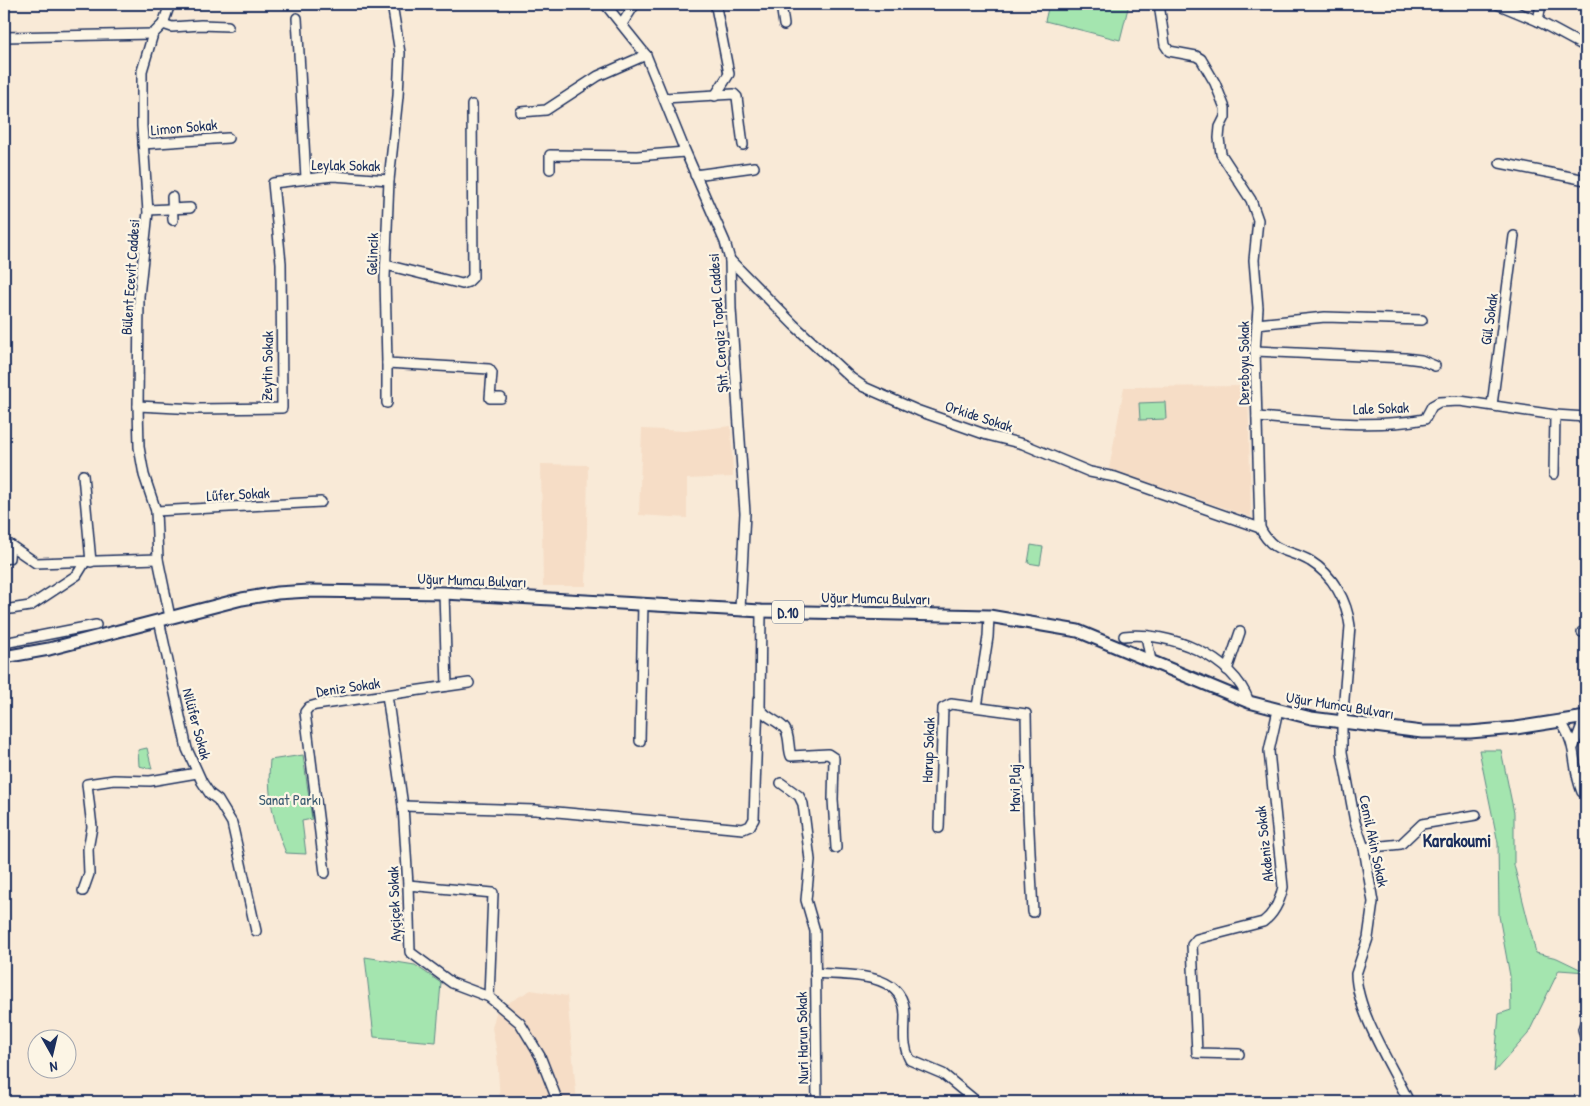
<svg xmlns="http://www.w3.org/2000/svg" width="1590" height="1106" viewBox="0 0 1590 1106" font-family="'Patrick Hand',sans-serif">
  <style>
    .built { fill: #f6ddc6 }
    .green { fill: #a4e5af; stroke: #608a86 }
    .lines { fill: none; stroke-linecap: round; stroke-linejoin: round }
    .minor-casing { stroke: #1b2f5e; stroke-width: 12 }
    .major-casing { stroke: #1b2f5e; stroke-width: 15 }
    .minor { stroke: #fcf5e5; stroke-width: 9 }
    .major { stroke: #fcf5e5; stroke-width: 11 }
    .labels { text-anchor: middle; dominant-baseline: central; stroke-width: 4.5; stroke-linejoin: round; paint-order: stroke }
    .shield { fill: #fcf5e5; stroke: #5e6a86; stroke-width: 1 }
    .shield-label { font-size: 14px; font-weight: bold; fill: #1b2f5e }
    .street-label { font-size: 15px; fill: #1b2f5e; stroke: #fcf5e5 }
    .park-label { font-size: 15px; fill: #3d5c72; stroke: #fcf5e5 }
    .quarter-label { font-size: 18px; font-weight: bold; fill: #1b2f5e; stroke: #fcf5e5 }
  </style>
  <rect width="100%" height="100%" fill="#f9ead7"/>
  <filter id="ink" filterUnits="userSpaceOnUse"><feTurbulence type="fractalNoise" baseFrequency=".02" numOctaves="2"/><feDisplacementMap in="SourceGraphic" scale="10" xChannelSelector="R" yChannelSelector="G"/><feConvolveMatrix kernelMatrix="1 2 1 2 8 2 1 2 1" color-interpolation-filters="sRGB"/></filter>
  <g filter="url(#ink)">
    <g class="built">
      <polygon points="1248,386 1251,517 1109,469 1124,387"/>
      <polygon points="731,426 733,477 687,479 687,518 639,515 642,429 686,431"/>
      <polygon points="541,464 588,465 586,586 543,586"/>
      <polygon points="531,990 567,996 577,1102 500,1102 497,1053 492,1028 497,1009"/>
    </g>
    <g class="green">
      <polygon points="1049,4 1129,4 1120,40 1045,21"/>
      <polygon points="1165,402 1166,419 1140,420 1139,403"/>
      <polygon points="1031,545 1043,547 1040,565 1028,563"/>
      <polygon points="147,748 152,769 139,766 138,750"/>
      <polygon points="1479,750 1501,750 1514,813 1514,865 1536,953 1557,958 1586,972 1559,970 1528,1034 1494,1072 1499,1014 1511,1010 1510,976 1499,916 1498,843"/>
      <path d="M303 755 312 819 302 821 306 854 286 853C273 822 267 793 270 760Z"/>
      <polygon points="365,957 415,965 441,983 436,1042 374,1037"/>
    </g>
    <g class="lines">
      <g class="minor-casing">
        <g id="minor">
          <polyline points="392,4 400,53 398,96 389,180 385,278 387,363 489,369 492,373 490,398 501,398"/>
          <polyline points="605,4 646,55 683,146 725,242 730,260 731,309 745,513 740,609"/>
          <polyline points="781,4 784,25"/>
          <path d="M1159 4 1165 45 1169 51 1196 56 1201 59 1215 83 1225 108V117L1220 127 1219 138 1221 154 1251 200 1258 220 1254 260 1258 308 1255 351 1260 528C1273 554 1289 549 1310 561 1333 575 1347 601 1350 626L1342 723V752L1355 822 1364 848 1373 902 1368 938 1356 974C1357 1013 1392 1066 1409 1102"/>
          <polyline points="1497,4 1538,21 1586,47"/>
          <polyline points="297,18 306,178"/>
          <polyline points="1538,21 1541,4"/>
          <polyline points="163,24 172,27 201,25 228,26"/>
          <polyline points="622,24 635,4"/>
          <polyline points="4,37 153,34"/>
          <polyline points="715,96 729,74 716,7"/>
          <polyline points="664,98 734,94 737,97 743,145"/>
          <polyline points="521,112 546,110 598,76 646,55"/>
          <polyline points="143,144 228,138"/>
          <polyline points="1500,163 1586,180"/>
          <polyline points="550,169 550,155 637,156 685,152"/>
          <polyline points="695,175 754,167"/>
          <polyline points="172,197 173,220"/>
          <polyline points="148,210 190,208"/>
          <polyline points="730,260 794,325 851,378 864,387 919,411 987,435 1023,444 1090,472 1115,477 1260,528"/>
          <polyline points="386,265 462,284 468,282 473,277 472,105"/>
          <polyline points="1257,324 1325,317 1422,320"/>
          <polyline points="1255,351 1405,358 1421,360 1435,366"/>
          <polyline points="387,363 387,403"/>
          <polyline points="1492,405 1514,236"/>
          <polyline points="138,406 197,409 282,408 281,263 273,183 333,176 389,180"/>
          <path d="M1257 417C1312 421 1370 429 1425 419L1432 406 1439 402 1460 401 1555 415 1586 417"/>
          <polyline points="1554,474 1555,415"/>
          <polyline points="83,475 91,562"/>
          <polyline points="156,511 321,502"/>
          <polyline points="4,545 10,545 36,563 158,559"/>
          <polyline points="4,559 9,558 10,545"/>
          <polyline points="444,593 447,686"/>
          <polyline points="4,610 30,606 77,575 85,562"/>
          <path d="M761 611 760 708C765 718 778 720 785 729 790 736 788 748 791 756L828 754 834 758 833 799 836 848"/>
          <polyline points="170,617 158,559 156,511 144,475 139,447 138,406 139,296 148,212 142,126 142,71 153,34 163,24 170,4"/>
          <polyline points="159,620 187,749 202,782 210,794 218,800 232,823 256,931"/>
          <polyline points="1582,632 1586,632"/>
          <path d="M1124 636C1169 631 1233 656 1249 702"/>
          <polyline points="1146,636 1151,661"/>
          <polyline points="4,643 96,625"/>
          <polyline points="1227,670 1240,632"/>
          <polyline points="387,695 403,806 408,885 410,952 452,983 489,997 520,1023 540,1056 558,1102"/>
          <polyline points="977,707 988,637 989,616"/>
          <path d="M1560 721C1579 747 1571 765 1582 792L1586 794"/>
          <polyline points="640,741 643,603"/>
          <polyline points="1574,746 1585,717"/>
          <polyline points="781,783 799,796 803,804 810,860 806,900 815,931 817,1102"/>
          <polyline points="403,806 535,810 743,829 750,826 754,819 758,700"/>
          <polyline points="939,828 943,708 951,704 1026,714 1028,812 1033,912"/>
          <polyline points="1364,848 1401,844 1422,824 1476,815"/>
          <polyline points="325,873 305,712 309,707 316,705 469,683"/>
          <polyline points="408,885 493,893 489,997"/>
          <polyline points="83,891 89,874 88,849 92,827 87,784 114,780 150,781 197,773"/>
          <path d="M815 973C847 976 904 970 905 1015 905 1032 902 1045 910 1060L943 1074 977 1102"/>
          <polyline points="1586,1021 1583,1029 1586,1041"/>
          <path d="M1239 1054 1197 1053 1192 945 1197 939 1263 922C1275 913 1280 901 1283 887L1269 751 1278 710"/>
        </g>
      </g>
      <g class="major-casing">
        <polyline id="major" points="4,657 49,649 242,599 277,593 309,591 444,593 761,611 989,616 1078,631 1249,702 1311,718 1422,732 1470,732 1516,728 1586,717"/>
      </g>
      <use href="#minor" class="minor"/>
      <use href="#major" class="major"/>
    </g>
  </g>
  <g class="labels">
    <rect class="shield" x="772" y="600.5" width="32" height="23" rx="4"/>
    <g class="shield-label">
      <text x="788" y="612">D.10</text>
    </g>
    <g class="street-label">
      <text transform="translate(184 127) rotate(-5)">Limon Sokak</text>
      <text transform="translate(346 165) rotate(1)">Leylak Sokak</text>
      <text transform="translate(372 254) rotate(-88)">Gelincik</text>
      <text transform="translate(130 277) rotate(-86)">Bülent Ecevit Caddesi</text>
      <text transform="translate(1489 319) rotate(-82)">Gül Sokak</text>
      <text transform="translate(718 323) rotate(-94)">Şht. Cengiz Topel Caddesi</text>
      <text transform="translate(1243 363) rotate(-90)">Dereboyu Sokak</text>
      <text transform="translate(267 366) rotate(-89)">Zeytin Sokak</text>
      <text transform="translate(1381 408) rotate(-2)">Lale Sokak</text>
      <text transform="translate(979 416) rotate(18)">Orkide Sokak</text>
      <text transform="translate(238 494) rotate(-3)">Lűfer Sokak</text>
      <text transform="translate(472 580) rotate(2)">Uğur Mumcu Bulvarı</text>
      <text transform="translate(876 598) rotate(1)">Uğur Mumcu Bulvarı</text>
      <text transform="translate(348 687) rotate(-8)">Deniz Sokak</text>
      <text transform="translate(1340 705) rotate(9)">Uğur Mumcu Bulvarı</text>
      <text transform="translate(197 724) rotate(75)">Nilüfer Sokak</text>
      <text transform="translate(928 750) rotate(-88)">Harup Sokak</text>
      <text transform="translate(1014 788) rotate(-90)">Mavi Plaj</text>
      <text transform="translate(1374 841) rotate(78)">Cemil Akin Sokak</text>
      <text transform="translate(1264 844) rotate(-96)">Akdeniz Sokak</text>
      <text transform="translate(394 904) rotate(-92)">Ayçiçek Sokak</text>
      <text transform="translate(802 1038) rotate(-91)">Nuri Harun Sokak</text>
    </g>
    <g class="park-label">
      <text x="290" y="799">Sanat Parkı</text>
    </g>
    <g class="quarter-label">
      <text x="1457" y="840">Karakoumi</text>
    </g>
  </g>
  <rect width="1590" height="1106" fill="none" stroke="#fcf5e5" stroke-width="20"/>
  <rect x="10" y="10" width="1570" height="1086" fill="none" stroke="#1b2f5e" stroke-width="2" filter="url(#ink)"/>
  <g transform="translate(52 1054) rotate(172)"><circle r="24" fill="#fcf5e5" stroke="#a2a6af"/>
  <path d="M0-4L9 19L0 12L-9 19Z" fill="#1b2f5e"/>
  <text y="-8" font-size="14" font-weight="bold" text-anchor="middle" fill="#1b2f5e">N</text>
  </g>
</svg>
